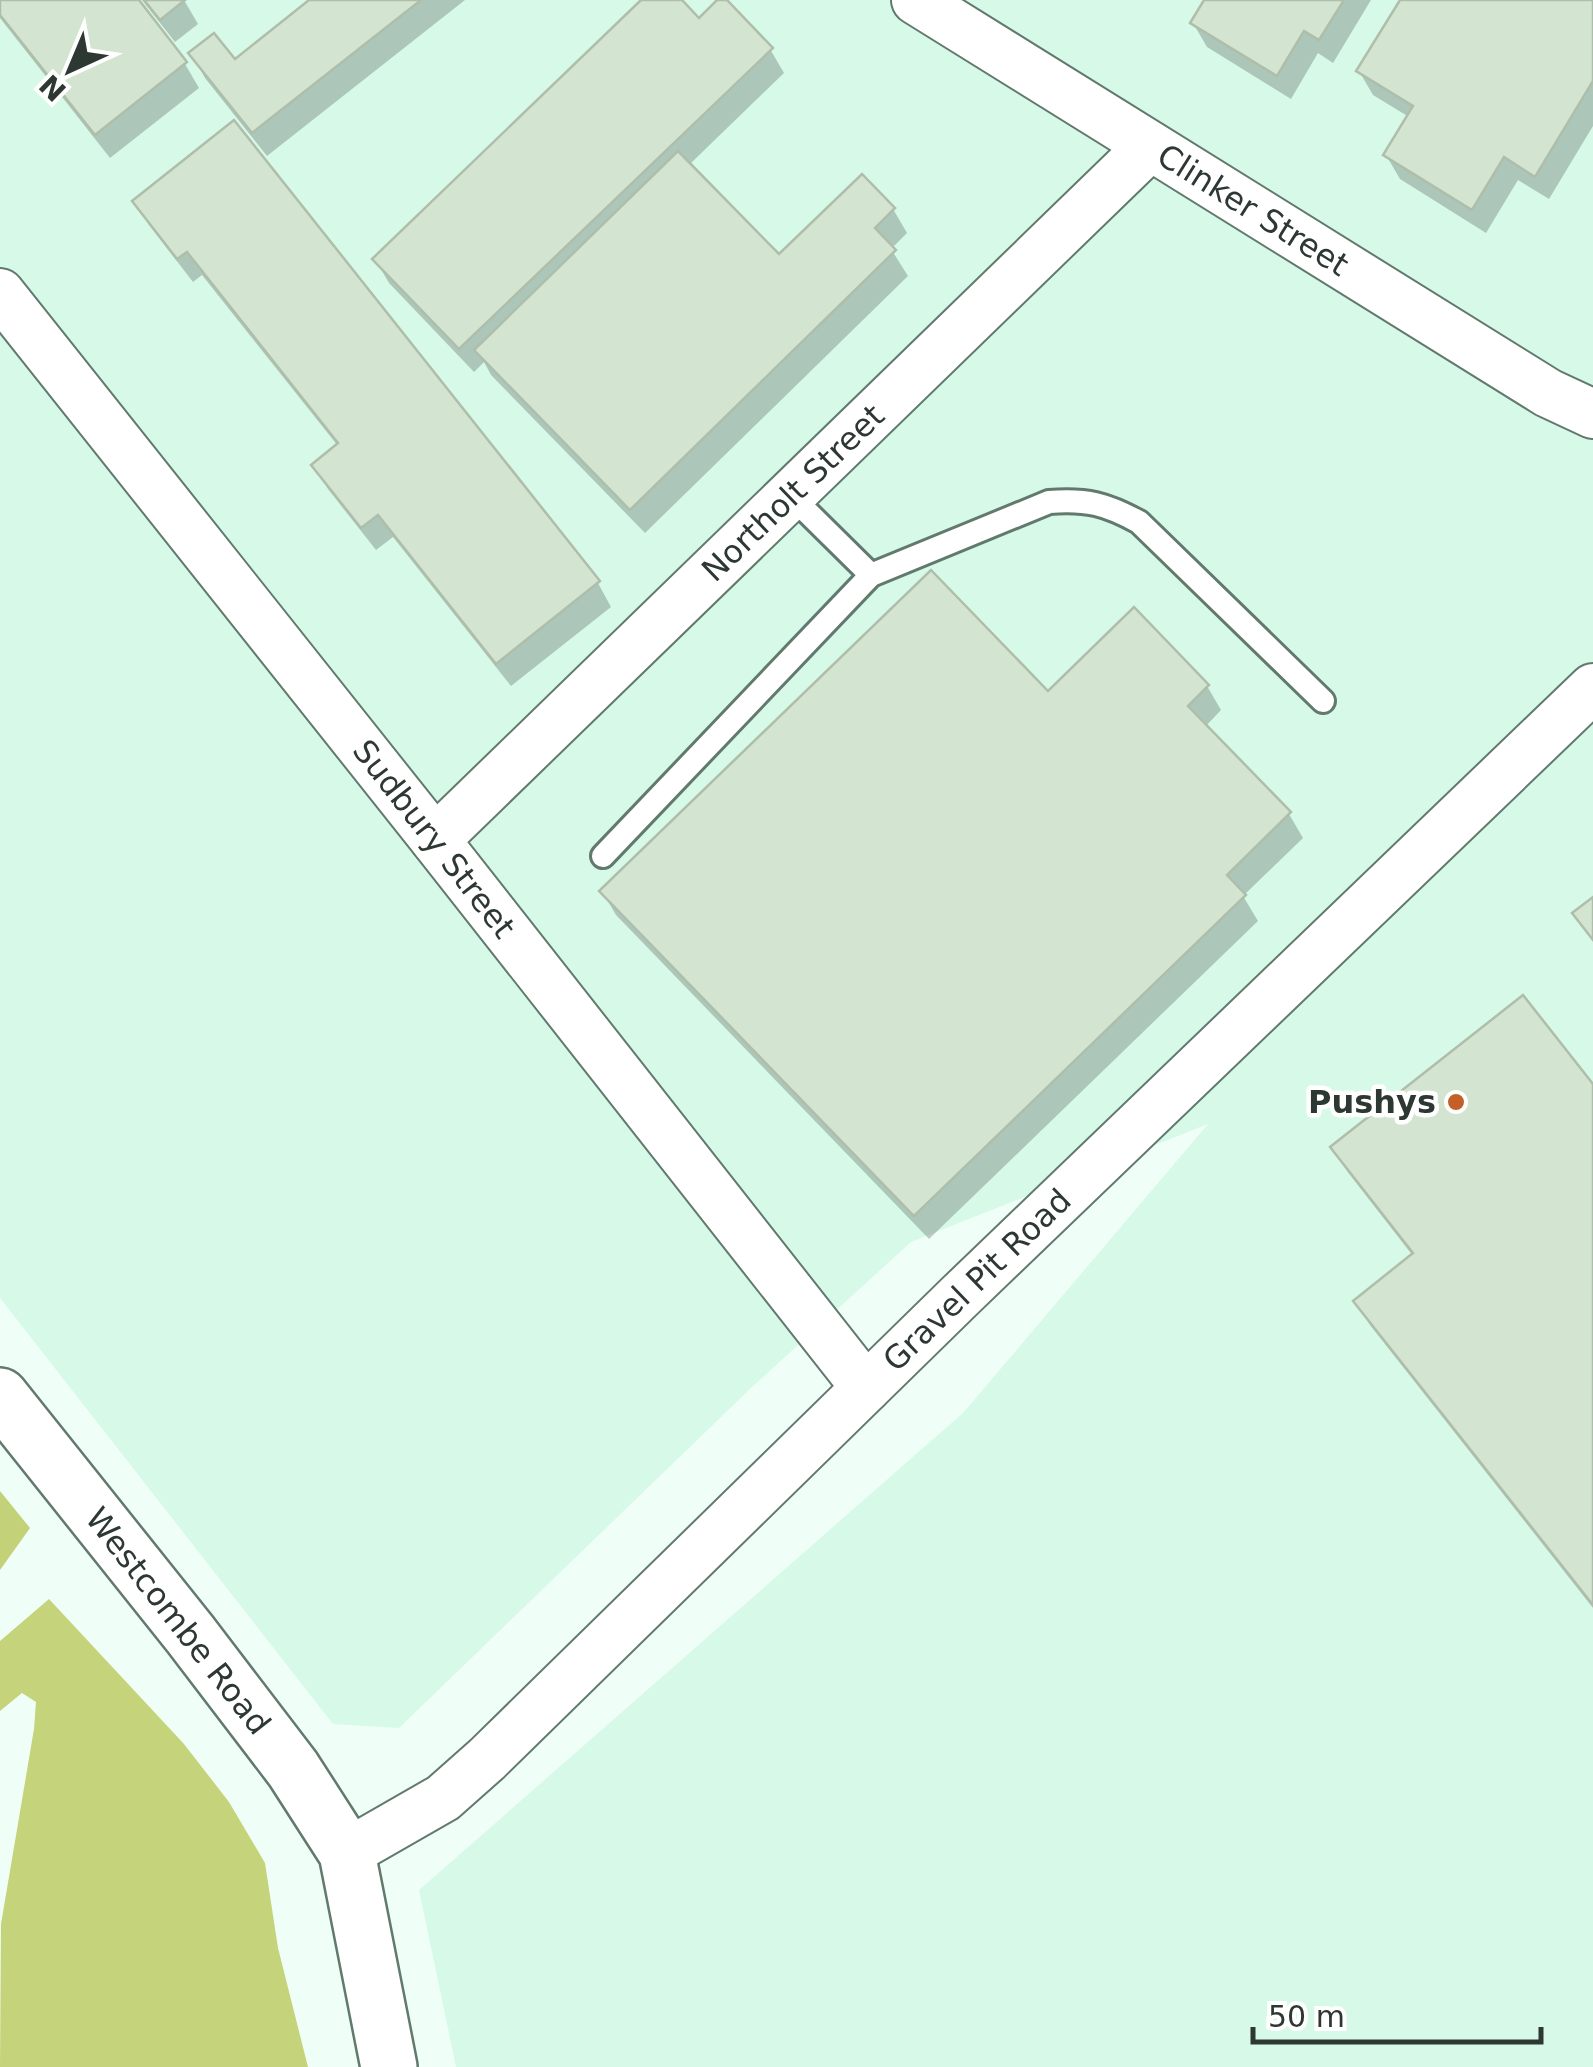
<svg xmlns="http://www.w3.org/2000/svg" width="1593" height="2067" viewBox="0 0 1593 2067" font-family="'DejaVu Sans',sans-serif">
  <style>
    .built { fill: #d7f9e8 }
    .green { fill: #c3d279 }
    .forest { fill: #c5d47b }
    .shadow { fill: #0003 }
    .building { fill: #d3e4d0; stroke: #aebeab; stroke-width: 2.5 }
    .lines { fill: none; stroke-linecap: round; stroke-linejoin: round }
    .lane-casing { stroke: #62796e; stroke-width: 28 }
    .street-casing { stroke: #62796e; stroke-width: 52 }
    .secondary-casing { stroke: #62796e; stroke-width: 60 }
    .lane { stroke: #fff; stroke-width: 22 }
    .street { stroke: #fff; stroke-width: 48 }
    .secondary { stroke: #fff; stroke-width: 55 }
    .poi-dot { fill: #c36027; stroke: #fff; stroke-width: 4 }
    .labels { text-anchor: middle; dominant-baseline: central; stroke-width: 9; stroke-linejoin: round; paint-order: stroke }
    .street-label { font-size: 32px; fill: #2e3833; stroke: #fff }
    .poi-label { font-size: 32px; font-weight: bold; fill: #2e3833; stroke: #fff; text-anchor: end }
  </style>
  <rect width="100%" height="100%" fill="#effff7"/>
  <polygon class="built" points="0,0 1593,0 1593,2067 456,2067 419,1890 964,1412 1208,1124 911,1242 751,1388 399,1728 333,1724 0,1298"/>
  <polygon class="green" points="0,1491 30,1528 0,1570"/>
  <polygon class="forest" points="49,1599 184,1744 229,1802 265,1863 278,1948 308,2067 0,2067 1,1924 34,1729 36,1702 22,1693 0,1711 0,1641"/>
  <g class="shadow">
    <polygon points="0,0 135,0 185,64 199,88 110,158 0,18"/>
    <polygon points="142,0 184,0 198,24 175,42"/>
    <polygon points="313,0 465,0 267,156 205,78 192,54 235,62"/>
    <polygon points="644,0 678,0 699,21 723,0 770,49 784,73 689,165 779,258 893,209 907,233 891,249 908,276 645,533 491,375 484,362 474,372 389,283 375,259"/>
    <polygon points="1207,0 1371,0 1333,63 1318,53 1291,99 1207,47 1193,23"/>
    <polygon points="1403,0 1593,0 1593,126 1549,199 1518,180 1486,233 1400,179 1386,155 1409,117 1373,95 1359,71"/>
    <polygon points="135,202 598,583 611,607 511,686 393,537 376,550 328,489 314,465 338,446 202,275 193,282 149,225"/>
    <polygon points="1207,686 1221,710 1205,727 1289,814 1303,838 1243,896 1258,921 929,1239 616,915 602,891 1048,694"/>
    <polygon points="1593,1088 1593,1608 1370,1325 1356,1302 1413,1256 1347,1171 1333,1148"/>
  </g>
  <g class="building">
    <polygon points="0,0 139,0 187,62 95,135 0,15"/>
    <polygon points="144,0 185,0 160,20"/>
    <polygon points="309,0 421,0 252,133 188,53 214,33 235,59"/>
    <polygon points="641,0 682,0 699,18 717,0 727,0 773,48 459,349 372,259"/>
    <polygon points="1204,0 1344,0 1319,40 1304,31 1277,76 1190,23"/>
    <polygon points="1400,0 1593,0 1593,81 1535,177 1504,157 1472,210 1383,155 1413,106 1356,71"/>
    <polygon points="234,120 600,581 496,664 378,515 361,528 311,465 338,443 187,252 177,259 132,201"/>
    <polygon points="678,151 779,254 862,174 895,208 875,228 896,250 630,510 474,350"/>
    <polygon points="931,570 1048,691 1134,607 1209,685 1188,706 1291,812 1227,875 1246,895 914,1216 599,891"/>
    <polygon points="1593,897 1593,940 1572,913"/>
    <polygon points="1523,995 1593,1084 1593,1605 1353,1301 1413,1253 1330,1147"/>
  </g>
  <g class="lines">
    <g class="lane-casing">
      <g id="lane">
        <polyline points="790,495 871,575"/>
        <path d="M603 856 871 575 1049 502C1087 499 1106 504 1139 522L1323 701"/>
      </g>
    </g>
    <g class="street-casing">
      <g id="street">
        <polyline points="916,0 1548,393 1593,414"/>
        <polyline points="0,293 435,840 866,1388"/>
        <polyline points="435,840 1150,146"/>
        <polyline points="347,1853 443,1798 487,1759 960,1296 1593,688"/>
      </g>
    </g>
    <g class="secondary-casing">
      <polyline id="secondary" points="0,1396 190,1634 293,1769 347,1853 389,2067"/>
    </g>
    <use href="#lane" class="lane"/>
    <use href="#street" class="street"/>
    <use href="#secondary" class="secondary"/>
  </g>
  <circle class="poi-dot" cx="1456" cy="1102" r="10"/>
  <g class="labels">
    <g class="street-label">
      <text transform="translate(1253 210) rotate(32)">Clinker Street</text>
      <text transform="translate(793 493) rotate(-44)">Northolt Street</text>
      <text transform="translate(434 839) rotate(52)">Sudbury Street</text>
      <text transform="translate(977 1280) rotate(-44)">Gravel Pit Road</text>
      <text transform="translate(178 1621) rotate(52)">Westcombe Road</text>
    </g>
    <g class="poi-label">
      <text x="1436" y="1102">Pushys</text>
    </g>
  </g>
  <g transform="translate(70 70) rotate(224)" stroke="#ffffff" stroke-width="8" paint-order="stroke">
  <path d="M0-8L18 38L0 25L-18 38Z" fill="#2e3833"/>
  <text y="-15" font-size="28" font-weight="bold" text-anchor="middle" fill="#2e3833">N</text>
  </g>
  <path d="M1253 2027v15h288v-15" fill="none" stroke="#2e3833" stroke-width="5"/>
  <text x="1268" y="2027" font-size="30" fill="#2e3833" stroke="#ffffff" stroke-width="8" paint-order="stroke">50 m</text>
</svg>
